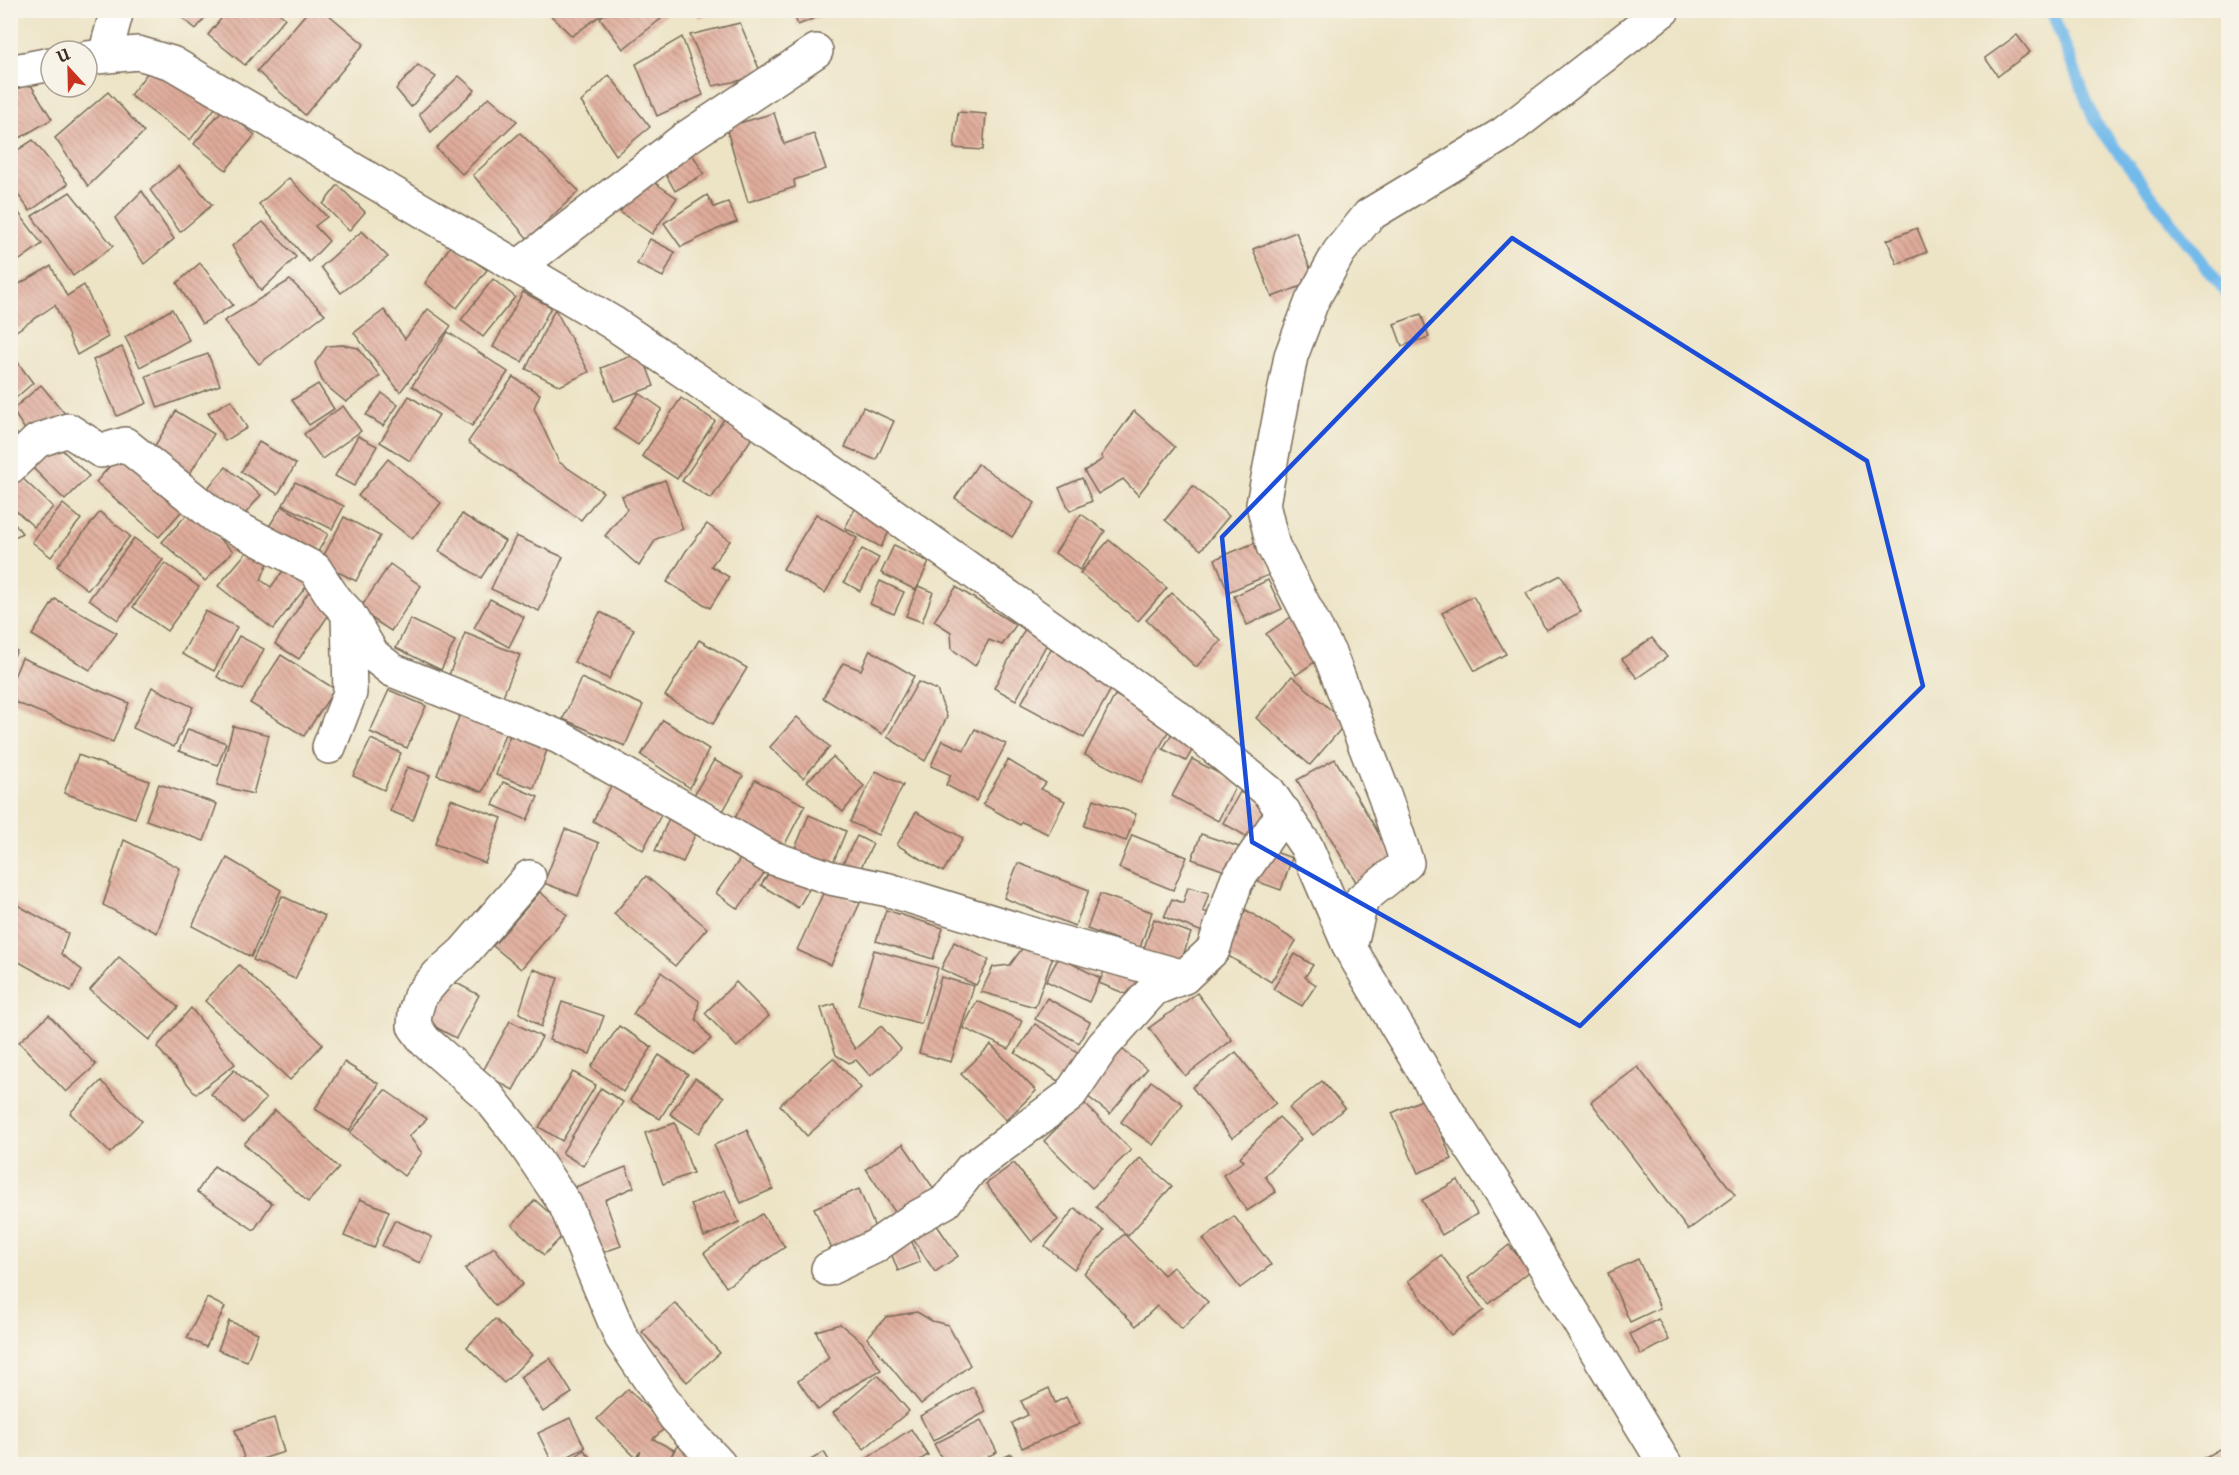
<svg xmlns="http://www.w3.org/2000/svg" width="2239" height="1475" viewBox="0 0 2239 1475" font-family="'IM FELL French Canon',serif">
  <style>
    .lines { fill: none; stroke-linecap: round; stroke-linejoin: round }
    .stream { stroke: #72baea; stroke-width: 12 }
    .building { fill: url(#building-back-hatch) }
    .minor-casing { stroke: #796b59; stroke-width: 36 }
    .minor { stroke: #fff; stroke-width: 33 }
    .marked { fill: none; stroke: #1d4ed8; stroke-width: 4.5; stroke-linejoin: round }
  </style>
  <defs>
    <pattern id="building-back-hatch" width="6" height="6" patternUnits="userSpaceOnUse" patternTransform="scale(1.5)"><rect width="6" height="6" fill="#e0ac9b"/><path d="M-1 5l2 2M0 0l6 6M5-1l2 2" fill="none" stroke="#b78c7e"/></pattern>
  </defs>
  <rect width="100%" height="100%" fill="#f7f3e8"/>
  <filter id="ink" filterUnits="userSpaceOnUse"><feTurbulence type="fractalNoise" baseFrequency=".0167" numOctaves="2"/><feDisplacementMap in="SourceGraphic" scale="12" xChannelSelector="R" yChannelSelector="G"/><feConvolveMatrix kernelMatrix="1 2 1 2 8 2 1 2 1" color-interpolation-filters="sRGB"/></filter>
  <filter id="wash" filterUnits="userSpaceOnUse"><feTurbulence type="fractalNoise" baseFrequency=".008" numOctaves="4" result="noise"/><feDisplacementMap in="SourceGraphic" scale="24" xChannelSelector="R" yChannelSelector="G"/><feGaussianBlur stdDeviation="1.35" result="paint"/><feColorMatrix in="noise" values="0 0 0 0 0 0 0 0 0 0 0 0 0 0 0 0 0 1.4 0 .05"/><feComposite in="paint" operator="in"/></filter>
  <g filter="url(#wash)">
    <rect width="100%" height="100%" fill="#ede4c6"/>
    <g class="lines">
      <polyline class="stream" points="2051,10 2095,122 2228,295"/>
    </g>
    <g id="blocks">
      <g class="building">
        <polygon points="173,10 211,10 196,29"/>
        <polygon points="228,10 275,10 285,18 245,65 208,35"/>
        <polygon points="309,10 323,10 364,44 305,115 257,71"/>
        <polygon points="545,10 608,10 572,36"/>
        <polygon points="610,10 672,10 623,49 600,18"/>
        <polygon points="697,10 721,10 722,11 699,18"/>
        <polygon points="792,10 832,10 832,11 798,25"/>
        <polygon points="740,23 762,76 713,86 690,35"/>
        <polygon points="2017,35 2030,52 1998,76 1985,58"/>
        <polygon points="682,37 703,95 657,116 636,64"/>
        <polygon points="156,62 216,107 190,140 130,95"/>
        <polygon points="418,65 436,77 411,107 396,89"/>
        <polygon points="609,75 650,127 616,155 581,102"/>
        <polygon points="459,76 475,90 431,132 419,114"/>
        <polygon points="29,82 52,119 20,138 10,122 10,94"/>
        <polygon points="108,92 144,132 88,186 55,138"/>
        <polygon points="489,97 517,121 462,174 436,148"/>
        <polygon points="223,109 255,135 226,170 194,144"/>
        <polygon points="958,112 986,114 983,150 954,148"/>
        <polygon points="774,113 784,144 814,134 826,169 794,180 795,187 748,202 726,127"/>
        <polygon points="520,133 579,191 528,239 473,175"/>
        <polygon points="33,140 68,184 30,211 10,184 10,155"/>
        <polygon points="691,152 704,174 675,191 663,169"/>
        <polygon points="179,166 212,205 180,232 150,190"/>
        <polygon points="645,176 677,198 652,234 620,212"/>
        <polygon points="289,178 327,217 315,226 329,241 309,262 259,204"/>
        <polygon points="338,185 365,212 349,231 323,204"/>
        <polygon points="142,191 174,239 144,264 115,218"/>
        <polygon points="70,192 113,246 73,276 32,216"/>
        <polygon points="707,195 714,207 728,202 737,222 720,228 681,247 664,223"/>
        <polygon points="10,201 42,244 10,267"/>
        <polygon points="263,222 296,257 261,291 232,246"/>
        <polygon points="1917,228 1927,252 1897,264 1887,240"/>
        <polygon points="362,231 388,257 341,293 321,267"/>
        <polygon points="1296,232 1315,281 1272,297 1253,249"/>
        <polygon points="650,239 675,252 663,277 637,264"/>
        <polygon points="451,245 487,270 457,308 425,283"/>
        <polygon points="200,263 233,305 202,324 177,283"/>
        <polygon points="51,266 67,296 84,285 108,337 77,355 55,305 10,335 10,289"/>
        <polygon points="493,279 515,297 483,337 461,320"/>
        <polygon points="290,280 325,314 259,364 224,321"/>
        <polygon points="523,292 551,307 522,362 493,347"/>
        <polygon points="172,309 189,340 140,367 125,337"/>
        <polygon points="428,309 451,326 400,392 354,333 384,310 405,339"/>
        <polygon points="555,309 589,372 560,386 526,369"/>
        <polygon points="1421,314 1429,337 1402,346 1394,324"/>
        <polygon points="448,332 508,372 472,426 412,386"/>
        <polygon points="343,345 358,348 380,376 346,402 323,383 315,363 327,346"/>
        <polygon points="122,347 147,403 117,416 93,360"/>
        <polygon points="10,352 33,383 10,403"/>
        <polygon points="641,352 654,386 614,401 601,368"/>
        <polygon points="208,354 220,385 158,408 146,376"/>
        <polygon points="513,377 540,394 534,408 559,462 603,492 581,520 468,442"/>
        <polygon points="318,384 334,409 309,425 292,400"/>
        <polygon points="41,385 67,416 30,437 12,410"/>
        <polygon points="382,393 398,405 383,426 366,415"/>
        <polygon points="639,393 662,409 638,445 614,429"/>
        <polygon points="409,396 439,415 410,461 380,442"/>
        <polygon points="681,398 715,421 677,479 642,456"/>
        <polygon points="231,400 247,428 225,441 208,413"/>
        <polygon points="343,406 361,431 322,459 304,434"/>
        <polygon points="863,407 894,421 876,460 845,447"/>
        <polygon points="176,411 214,434 186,480 148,457"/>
        <polygon points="1134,411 1175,447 1138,495 1123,479 1098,494 1084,471 1103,459 1101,456"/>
        <polygon points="726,416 754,435 711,499 682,481"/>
        <polygon points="10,428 17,434 10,440"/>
        <polygon points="358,436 377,446 354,486 335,476"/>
        <polygon points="53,441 89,476 65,500 29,464"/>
        <polygon points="259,442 296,464 278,494 241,472"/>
        <polygon points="123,451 186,506 159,537 96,482"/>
        <polygon points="388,459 441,503 412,539 358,496"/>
        <polygon points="978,464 1035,503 1012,537 955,498"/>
        <polygon points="226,467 261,495 240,520 205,491"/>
        <polygon points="19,475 53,507 34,527 10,505 10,484"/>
        <polygon points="1082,478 1092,501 1070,511 1059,488"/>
        <polygon points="665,480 683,529 656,539 639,566 605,536 627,509 622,496"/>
        <polygon points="295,482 344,506 332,529 283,505"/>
        <polygon points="1193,486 1229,516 1201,550 1165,520"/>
        <polygon points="63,504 81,519 51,557 32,542"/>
        <polygon points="857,505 893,524 881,547 845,528"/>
        <polygon points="282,506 328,534 315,557 268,528"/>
        <polygon points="100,512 130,536 88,590 57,566"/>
        <polygon points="189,512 233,551 205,581 162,542"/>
        <polygon points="462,514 505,541 481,578 439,551"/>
        <polygon points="816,514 857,538 825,593 783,569"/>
        <polygon points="1081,514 1105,531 1080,570 1055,553"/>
        <polygon points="344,517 380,536 356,581 320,563"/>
        <polygon points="10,518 22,533 10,540"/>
        <polygon points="707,524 730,541 711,566 729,577 710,608 667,582 686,551"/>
        <polygon points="516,536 563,557 539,611 491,589"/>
        <polygon points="134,538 163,560 118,620 89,599"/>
        <polygon points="1109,540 1167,588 1138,621 1080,573"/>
        <polygon points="1257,542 1271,574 1228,592 1215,559"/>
        <polygon points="894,545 929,562 916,590 881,573"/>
        <polygon points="251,547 269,560 261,580 271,587 285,568 309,583 273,629 218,586"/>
        <polygon points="862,549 879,558 860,591 844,582"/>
        <polygon points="165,563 199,587 167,631 133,607"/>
        <polygon points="390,564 421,586 391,631 359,610"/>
        <polygon points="1561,575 1581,612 1546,630 1526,593"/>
        <polygon points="1268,580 1282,609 1247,625 1234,596"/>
        <polygon points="880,581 904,592 894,614 870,604"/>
        <polygon points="313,585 338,601 299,659 275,644"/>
        <polygon points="918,586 933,592 922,622 906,616"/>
        <polygon points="956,587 1016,625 1002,645 989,640 975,666 952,649 951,632 934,621"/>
        <polygon points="1172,593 1221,641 1196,667 1146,620"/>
        <polygon points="1473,596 1506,654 1475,671 1442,613"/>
        <polygon points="55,599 117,633 90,670 32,635"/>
        <polygon points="490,599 524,617 509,647 474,628"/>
        <polygon points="205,611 237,627 214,671 182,654"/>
        <polygon points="600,612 634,629 609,679 574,662"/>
        <polygon points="1291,617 1320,658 1296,675 1266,634"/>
        <polygon points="410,619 455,641 441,670 396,648"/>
        <polygon points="1026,627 1049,640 1016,700 994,688"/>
        <polygon points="465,633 520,655 503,696 449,675"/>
        <polygon points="239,636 264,649 243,690 217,677"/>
        <polygon points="1652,638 1667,657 1637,678 1622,659"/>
        <polygon points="699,640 747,668 713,724 665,696"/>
        <polygon points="1054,644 1117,678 1084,738 1021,704"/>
        <polygon points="10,647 17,651 10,662"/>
        <polygon points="870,650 914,676 882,734 823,698 843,663 861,670"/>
        <polygon points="281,655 335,689 304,736 250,703"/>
        <polygon points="22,658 129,703 113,742 10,700 10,686"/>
        <polygon points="1292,676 1346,723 1310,765 1256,718"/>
        <polygon points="581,678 643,705 625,746 563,719"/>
        <polygon points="918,682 937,690 947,717 925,761 887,737"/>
        <polygon points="152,687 193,707 174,747 133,728"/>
        <polygon points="389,690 426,706 407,748 370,732"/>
        <polygon points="1115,695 1172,724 1141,783 1085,755"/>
        <polygon points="460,714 506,731 483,792 437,775"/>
        <polygon points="797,717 830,747 803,778 770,747"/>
        <polygon points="663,720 709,749 690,788 641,755"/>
        <polygon points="233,726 269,735 253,794 217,785"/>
        <polygon points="1176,726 1199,738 1186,761 1163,749"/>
        <polygon points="188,729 226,743 218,765 179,751"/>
        <polygon points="975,729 1006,744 976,801 946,785 951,775 931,766 942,740 964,750"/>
        <polygon points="510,735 548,747 534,788 496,775"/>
        <polygon points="371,739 401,753 384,790 353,776"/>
        <polygon points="78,755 149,781 135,818 64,793"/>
        <polygon points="833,757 864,786 843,812 807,781"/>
        <polygon points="1192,759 1237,783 1218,821 1172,796"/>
        <polygon points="1335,759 1394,860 1356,882 1297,780"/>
        <polygon points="714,760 743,776 723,811 694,795"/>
        <polygon points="1008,760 1046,783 1041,789 1065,801 1048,834 1022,822 1020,825 983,804"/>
        <polygon points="407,767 430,775 413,820 390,811"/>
        <polygon points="876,771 903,785 878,835 850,822"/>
        <polygon points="614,780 663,811 643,850 593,821"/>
        <polygon points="755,780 805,805 783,848 733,822"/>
        <polygon points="503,782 538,797 527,820 493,805"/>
        <polygon points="159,784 217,804 204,841 146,820"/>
        <polygon points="1240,792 1276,812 1258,843 1223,823"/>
        <polygon points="451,799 502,818 485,863 435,844"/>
        <polygon points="1094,799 1136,814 1126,841 1084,826"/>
        <polygon points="672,811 700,823 683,862 655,851"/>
        <polygon points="916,812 963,838 943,872 897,845"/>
        <polygon points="809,815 846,831 831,868 793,853"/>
        <polygon points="565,829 599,843 578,896 544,883"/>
        <polygon points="1201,834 1245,849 1236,875 1192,859"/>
        <polygon points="1132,835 1187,857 1173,890 1119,868"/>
        <polygon points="857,836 873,844 858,873 842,865"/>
        <polygon points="124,840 180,868 157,933 103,905"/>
        <polygon points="1267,849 1292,858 1281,890 1256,881"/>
        <polygon points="743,855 765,872 738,909 716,893"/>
        <polygon points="227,858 281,890 251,957 192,926"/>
        <polygon points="775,863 811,886 798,908 761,885"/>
        <polygon points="1018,863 1089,890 1075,926 1004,898"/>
        <polygon points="646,876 707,928 675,966 614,914"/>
        <polygon points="826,887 860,903 831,965 797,950"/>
        <polygon points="1188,887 1209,893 1203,911 1220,918 1213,936 1164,917 1172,899 1183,903"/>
        <polygon points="540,892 567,915 521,969 493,946"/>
        <polygon points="1100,894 1152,912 1140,948 1087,929"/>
        <polygon points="282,896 325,916 295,979 253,960"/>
        <polygon points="10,901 68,933 61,954 82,970 71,991 10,957"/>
        <polygon points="886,910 943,928 933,959 876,941"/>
        <polygon points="1246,910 1296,941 1271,982 1220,951"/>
        <polygon points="1154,919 1191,933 1180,964 1143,951"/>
        <polygon points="954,942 989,960 976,985 941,969"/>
        <polygon points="1024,946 1053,956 1035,1007 981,992 993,967 1010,965"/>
        <polygon points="874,950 938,968 921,1024 858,1005"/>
        <polygon points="1295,954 1313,965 1305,977 1316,985 1302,1006 1273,989"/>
        <polygon points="119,957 178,1007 149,1040 90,990"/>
        <polygon points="1059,957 1100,978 1089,1002 1046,981"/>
        <polygon points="1108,963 1144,977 1136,998 1099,983"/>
        <polygon points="239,965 323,1044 290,1080 205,1001"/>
        <polygon points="533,969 558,978 541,1027 519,1013"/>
        <polygon points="661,972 699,1001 696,1019 711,1039 694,1054 633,1014"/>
        <polygon points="445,977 479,995 456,1038 422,1020"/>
        <polygon points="941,977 974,986 951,1062 919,1053"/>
        <polygon points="736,982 769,1016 737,1047 705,1013"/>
        <polygon points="1197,993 1232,1040 1185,1076 1149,1028"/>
        <polygon points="1047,998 1090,1022 1079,1043 1035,1019"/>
        <polygon points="977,1001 1022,1021 1009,1049 963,1028"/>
        <polygon points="562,1002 604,1016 590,1054 549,1040"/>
        <polygon points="835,1004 845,1033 855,1049 881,1026 901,1049 870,1076 856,1060 849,1063 836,1055 821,1008"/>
        <polygon points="191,1008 235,1064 196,1094 157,1047"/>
        <polygon points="49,1015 96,1065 66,1092 19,1042"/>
        <polygon points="510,1021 542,1037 513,1090 482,1073"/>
        <polygon points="1035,1024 1086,1058 1067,1087 1015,1053"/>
        <polygon points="619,1026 652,1047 623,1092 591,1067"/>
        <polygon points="991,1045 1036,1091 1006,1120 961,1074"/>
        <polygon points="1118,1046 1147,1069 1110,1114 1082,1092"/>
        <polygon points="1236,1052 1276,1103 1232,1138 1192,1087"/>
        <polygon points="659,1055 688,1074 660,1119 630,1100"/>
        <polygon points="833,1058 861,1088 807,1136 780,1105"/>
        <polygon points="344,1062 379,1084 349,1131 315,1109"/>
        <polygon points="1638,1067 1735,1195 1688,1230 1591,1102"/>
        <polygon points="234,1070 266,1099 243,1123 211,1094"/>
        <polygon points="573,1072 596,1085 562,1141 539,1127"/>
        <polygon points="695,1078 724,1097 699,1133 670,1114"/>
        <polygon points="101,1081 142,1121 110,1153 70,1113"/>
        <polygon points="1151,1081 1183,1104 1153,1145 1121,1122"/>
        <polygon points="1322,1081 1345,1108 1313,1135 1289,1108"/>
        <polygon points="601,1088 623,1102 583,1166 562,1153"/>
        <polygon points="385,1090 427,1119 409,1136 422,1153 404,1176 350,1133"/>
        <polygon points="1426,1098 1452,1159 1418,1173 1392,1113"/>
        <polygon points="1083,1102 1131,1150 1092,1188 1044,1141"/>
        <polygon points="275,1110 339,1168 308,1202 244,1144"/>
        <polygon points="1279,1117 1301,1139 1265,1176 1276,1192 1247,1211 1223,1175 1244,1161 1240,1157"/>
        <polygon points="675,1123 693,1173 663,1184 645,1133"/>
        <polygon points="747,1130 773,1189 741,1203 714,1145"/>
        <polygon points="903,1144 934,1189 897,1215 866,1169"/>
        <polygon points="1140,1158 1172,1186 1128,1236 1096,1207"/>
        <polygon points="1014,1163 1058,1220 1032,1242 986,1184"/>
        <polygon points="214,1166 272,1203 254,1230 197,1192"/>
        <polygon points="626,1167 634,1187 605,1200 621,1246 598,1254 573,1188"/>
        <polygon points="1458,1180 1477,1214 1442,1235 1422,1200"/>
        <polygon points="859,1189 878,1235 834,1254 814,1208"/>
        <polygon points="725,1190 739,1222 704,1237 691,1204"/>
        <polygon points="360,1199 389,1211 374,1248 344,1236"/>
        <polygon points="535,1200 568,1230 544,1255 512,1225"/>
        <polygon points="1075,1208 1104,1231 1074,1269 1045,1246"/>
        <polygon points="762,1214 785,1247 726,1287 704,1253"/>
        <polygon points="1234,1216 1271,1265 1240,1288 1203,1239"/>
        <polygon points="395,1220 432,1237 420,1263 382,1246"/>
        <polygon points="936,1224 958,1256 935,1272 913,1239"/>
        <polygon points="1124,1234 1164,1275 1173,1267 1208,1302 1182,1329 1157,1306 1136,1326 1084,1273"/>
        <polygon points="910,1237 920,1262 898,1271 888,1245"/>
        <polygon points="1509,1245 1530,1271 1489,1304 1468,1278"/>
        <polygon points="494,1247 523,1284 495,1306 465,1269"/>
        <polygon points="1441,1255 1484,1310 1451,1335 1408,1281"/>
        <polygon points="1638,1259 1660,1308 1630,1322 1608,1273"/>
        <polygon points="207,1298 225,1307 206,1347 187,1338"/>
        <polygon points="675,1303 720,1353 687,1382 642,1332"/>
        <polygon points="917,1312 932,1321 948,1325 970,1365 921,1404 867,1338 886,1317"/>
        <polygon points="495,1319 532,1355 504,1383 467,1347"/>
        <polygon points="1658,1319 1669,1340 1641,1355 1630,1334"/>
        <polygon points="229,1321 258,1333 247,1361 218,1350"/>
        <polygon points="840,1324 862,1342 881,1370 844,1391 818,1410 798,1381 829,1358 816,1331"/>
        <polygon points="550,1358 572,1393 543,1412 520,1377"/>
        <polygon points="878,1375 909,1411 864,1449 833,1413"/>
        <polygon points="973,1387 986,1412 933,1441 920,1416"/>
        <polygon points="1049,1388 1055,1403 1066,1397 1080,1424 1022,1448 1012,1423 1028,1415 1021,1401"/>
        <polygon points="628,1389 666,1427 653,1439 674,1450 668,1462 677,1446 708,1460 705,1464 635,1464 641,1451 635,1457 597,1419"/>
        <polygon points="274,1418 284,1452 246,1464 235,1430"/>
        <polygon points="570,1418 585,1448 553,1464 538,1433"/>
        <polygon points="981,1420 997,1452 973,1464 945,1464 934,1444"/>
        <polygon points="911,1429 928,1455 913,1464 866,1464 863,1461"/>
        <polygon points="2228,1444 2228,1464 2193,1464"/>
        <polygon points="584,1450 596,1464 566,1464"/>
        <polygon points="824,1452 831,1464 804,1464"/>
        <polygon points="1011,1454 1017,1464 990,1464"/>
      </g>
    </g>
  </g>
  <g filter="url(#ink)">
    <use href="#blocks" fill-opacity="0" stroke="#796b59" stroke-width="1.5"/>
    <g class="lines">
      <g class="minor-casing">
        <g id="minor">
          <polyline points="105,55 117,10"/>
          <polyline points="87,58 138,53 172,63 613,323 854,487 1180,719 1269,792 1306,846 1350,948 1453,1120 1503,1197 1665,1464"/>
          <polyline points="10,72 51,64"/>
          <polyline points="518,267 683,140 816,51"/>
          <polyline points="10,467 37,441 68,430 101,451 125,444 216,517 315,569 333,597 348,613 373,655 392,670 559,737 770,857 831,878 889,890 1035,935 1184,977"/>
          <polyline points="329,747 350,693 348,615"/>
          <polyline points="529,877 463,953 438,975 420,996 415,1013 414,1026 425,1041 487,1095 517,1133 565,1204 621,1337 675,1417 719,1464"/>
          <polyline points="1350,948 1362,899 1407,863 1385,797 1330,655 1273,546 1263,504 1291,356 1312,301 1339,252 1369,215 1503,134 1663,10"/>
          <polyline points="828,1269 874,1247 914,1219 945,1202 971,1169 1069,1096 1103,1046 1154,989 1184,977 1213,950 1236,882 1284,812"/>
        </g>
      </g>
      <use href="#minor" class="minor"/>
    </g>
  </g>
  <path class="marked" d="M1512 238 1867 461 1923 686 1580 1026 1252 842 1222 537Z"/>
  <rect width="2239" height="1475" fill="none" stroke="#f7f3e8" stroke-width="36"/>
  <g transform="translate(69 69) rotate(338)"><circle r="28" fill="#f7f3e8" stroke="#aca397" stroke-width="1.5"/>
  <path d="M0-4.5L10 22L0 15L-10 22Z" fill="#c8321e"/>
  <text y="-9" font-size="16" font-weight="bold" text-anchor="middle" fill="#3b2a1e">U</text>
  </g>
</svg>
